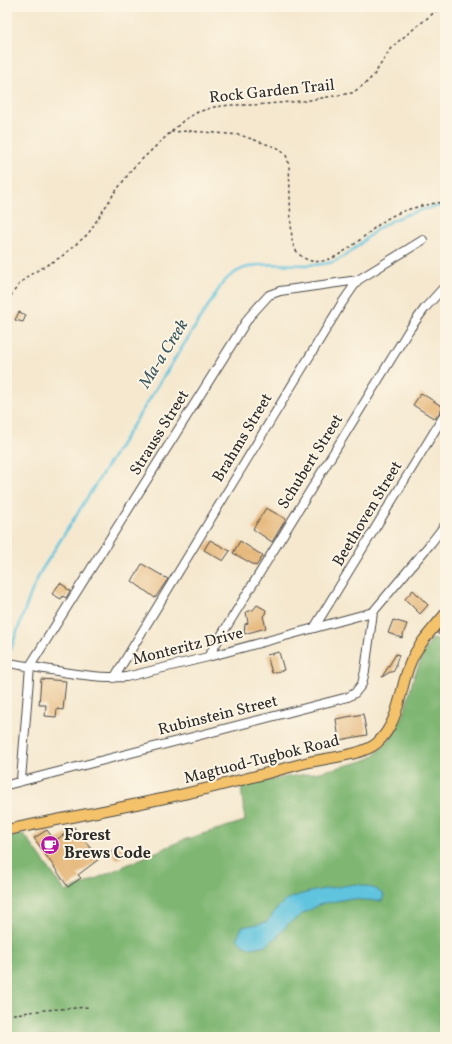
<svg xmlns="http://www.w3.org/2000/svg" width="452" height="1044" viewBox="0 0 452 1044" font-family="Vollkorn,serif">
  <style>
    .forest { fill: #7eb672; stroke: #54704e }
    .water { fill: #61c4df; stroke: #467885 }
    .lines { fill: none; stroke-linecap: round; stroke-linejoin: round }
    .stream { stroke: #61c4df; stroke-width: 2.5 }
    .building { fill: #e6b97e }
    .minor-casing { stroke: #494744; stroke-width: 10 }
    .major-casing { stroke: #494744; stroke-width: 12 }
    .path { stroke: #494744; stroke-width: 1.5; stroke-dasharray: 3 3; stroke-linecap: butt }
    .minor { stroke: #fff; stroke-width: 8 }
    .major { stroke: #f3c26a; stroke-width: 10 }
    .labels { text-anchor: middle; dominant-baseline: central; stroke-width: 4; stroke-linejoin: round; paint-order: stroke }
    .street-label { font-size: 16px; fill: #2b2b2b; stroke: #fcf5e5 }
    .poi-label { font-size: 16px; font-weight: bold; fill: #2b2b2b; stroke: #fcf5e5; text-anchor: start }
    .water-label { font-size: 17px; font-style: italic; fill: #3b5961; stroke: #fcf5e5 }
  </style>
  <rect width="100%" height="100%" fill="#fcf5e5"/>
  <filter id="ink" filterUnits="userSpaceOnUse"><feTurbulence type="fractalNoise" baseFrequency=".025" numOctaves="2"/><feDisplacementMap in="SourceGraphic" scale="8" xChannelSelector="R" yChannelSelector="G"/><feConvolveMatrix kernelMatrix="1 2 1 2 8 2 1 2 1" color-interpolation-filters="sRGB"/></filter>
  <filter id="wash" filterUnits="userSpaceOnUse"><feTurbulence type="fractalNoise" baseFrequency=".012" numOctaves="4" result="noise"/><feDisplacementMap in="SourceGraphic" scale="16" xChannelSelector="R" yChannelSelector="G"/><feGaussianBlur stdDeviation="0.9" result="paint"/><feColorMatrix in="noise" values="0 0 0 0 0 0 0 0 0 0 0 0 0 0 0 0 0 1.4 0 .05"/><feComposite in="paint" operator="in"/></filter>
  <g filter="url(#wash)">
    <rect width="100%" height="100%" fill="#f5e8cf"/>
    <polygon class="forest" points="432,639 445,642 445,1037 7,1037 7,838 24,834 66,892 183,840 245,821 241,787 280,778 320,772 360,762 371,758 391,739 398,725 405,710 414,676 425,651"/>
    <path class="water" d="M357 884 376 889 384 895 382 901 347 899 321 904 304 913 288 924 278 936 267 945 252 948 242 945 237 938 242 927 267 922C272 915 278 906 285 901 298 892 341 886 357 884Z"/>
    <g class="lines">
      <path class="stream" d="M10 651 31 593 41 571 222 284C249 251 293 271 329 263 349 258 363 239 379 228 399 215 421 209 445 205"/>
    </g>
    <g id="blocks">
      <g class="building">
        <polygon points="19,312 26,315 23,322 15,320"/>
        <polygon points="421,393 443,407 435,419 413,405"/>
        <polygon points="266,508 286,519 272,542 253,529"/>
        <polygon points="210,540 230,551 223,561 204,550"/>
        <polygon points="240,541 263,556 256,566 233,553"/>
        <polygon points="142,564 168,579 155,598 132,581"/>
        <polygon points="60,583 66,587 66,588 70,591 66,598 63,596 61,599 52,594"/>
        <polygon points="413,590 428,605 420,614 405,599"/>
        <polygon points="257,605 266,610 265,614 263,616 266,628 244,634 245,624 248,623 246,612 253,610"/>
        <polygon points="393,620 407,624 402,638 388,633"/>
        <polygon points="445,624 445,636 438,634 438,632"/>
        <polygon points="279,652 284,670 272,673 267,655"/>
        <polygon points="396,654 399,655 396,663 396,667 393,672 390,672 382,677"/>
        <polygon points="41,679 66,681 63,710 57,709 56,717 45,716 46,705 39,705"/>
        <polygon points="363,714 367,735 339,740 336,719"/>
        <polygon points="74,827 99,859 78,875 81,878 68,887 34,838 47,830 55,841"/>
        <polygon points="120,846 125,855 116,860 111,851"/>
      </g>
    </g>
  </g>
  <g filter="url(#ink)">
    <use href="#blocks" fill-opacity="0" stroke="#494744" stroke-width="1"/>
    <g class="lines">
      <g class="minor-casing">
        <g id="minor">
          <polyline points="373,612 431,543 445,525"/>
          <polyline points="314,628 445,414"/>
          <polyline points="208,657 409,330 425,308 445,286"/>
          <path d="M7 663C44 668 89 679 126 677L208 657 373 612"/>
          <polyline points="114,678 342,303 358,280 423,240"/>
          <polyline points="21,780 30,666 249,317 269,295 280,291 358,280"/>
          <polyline points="7,785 348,697 355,693 362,684 365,671 373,612"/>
        </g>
      </g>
      <g class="major-casing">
        <path id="major" d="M7 830C64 818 122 808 179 795 221 786 263 774 305 763 324 758 362 756 377 743 401 721 399 688 411 661 419 643 433 629 445 614"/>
      </g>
      <g class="path">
        <path d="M171 132 190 131 240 135 278 148 286 155 289 165C290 185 290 205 291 225 292 231 291 238 293 244 295 250 298 254 304 258 332 275 369 227 392 216 408 208 427 204 445 202"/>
        <polyline points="7,301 20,283 28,276 61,257 88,234 113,195 133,168 158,144 184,120 198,112 214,107 230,105 253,105 304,101 352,93 365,84 374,75 391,48 400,40 441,7"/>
        <polyline points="7,1015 45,1010 90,1007"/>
      </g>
      <use href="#minor" class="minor"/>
      <use href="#major" class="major"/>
    </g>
  </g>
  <defs>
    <g id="cafe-disc" transform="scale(1)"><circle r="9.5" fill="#b5179e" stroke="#fcf5e5"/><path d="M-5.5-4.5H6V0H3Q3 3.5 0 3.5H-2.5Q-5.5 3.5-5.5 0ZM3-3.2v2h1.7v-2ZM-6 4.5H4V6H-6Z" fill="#fff"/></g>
  </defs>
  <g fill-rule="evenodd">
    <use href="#cafe-disc" x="50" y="845"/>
  </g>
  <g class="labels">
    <g class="street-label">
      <text transform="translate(272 92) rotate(-6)">Rock Garden Trail</text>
      <text transform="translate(160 433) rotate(-58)">Strauss Street</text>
      <text transform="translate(243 438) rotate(-59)">Brahms Street</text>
      <text transform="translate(311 462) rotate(-58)">Schubert Street</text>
      <text transform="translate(368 514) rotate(-59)">Beethoven Street</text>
      <text transform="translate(188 647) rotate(-14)">Monteritz Drive</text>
      <text transform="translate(218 716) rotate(-14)">Rubinstein Street</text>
      <text transform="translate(262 760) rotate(-14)">Magtuod-Tugbok Road</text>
    </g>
    <g class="poi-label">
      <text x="64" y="836">Forest<tspan x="64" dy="18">Brews Code</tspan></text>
    </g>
    <g class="water-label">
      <text transform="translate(164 354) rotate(-58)">Ma-a Creek</text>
    </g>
  </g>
  <rect width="452" height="1044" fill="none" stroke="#fcf5e5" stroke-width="24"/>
</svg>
